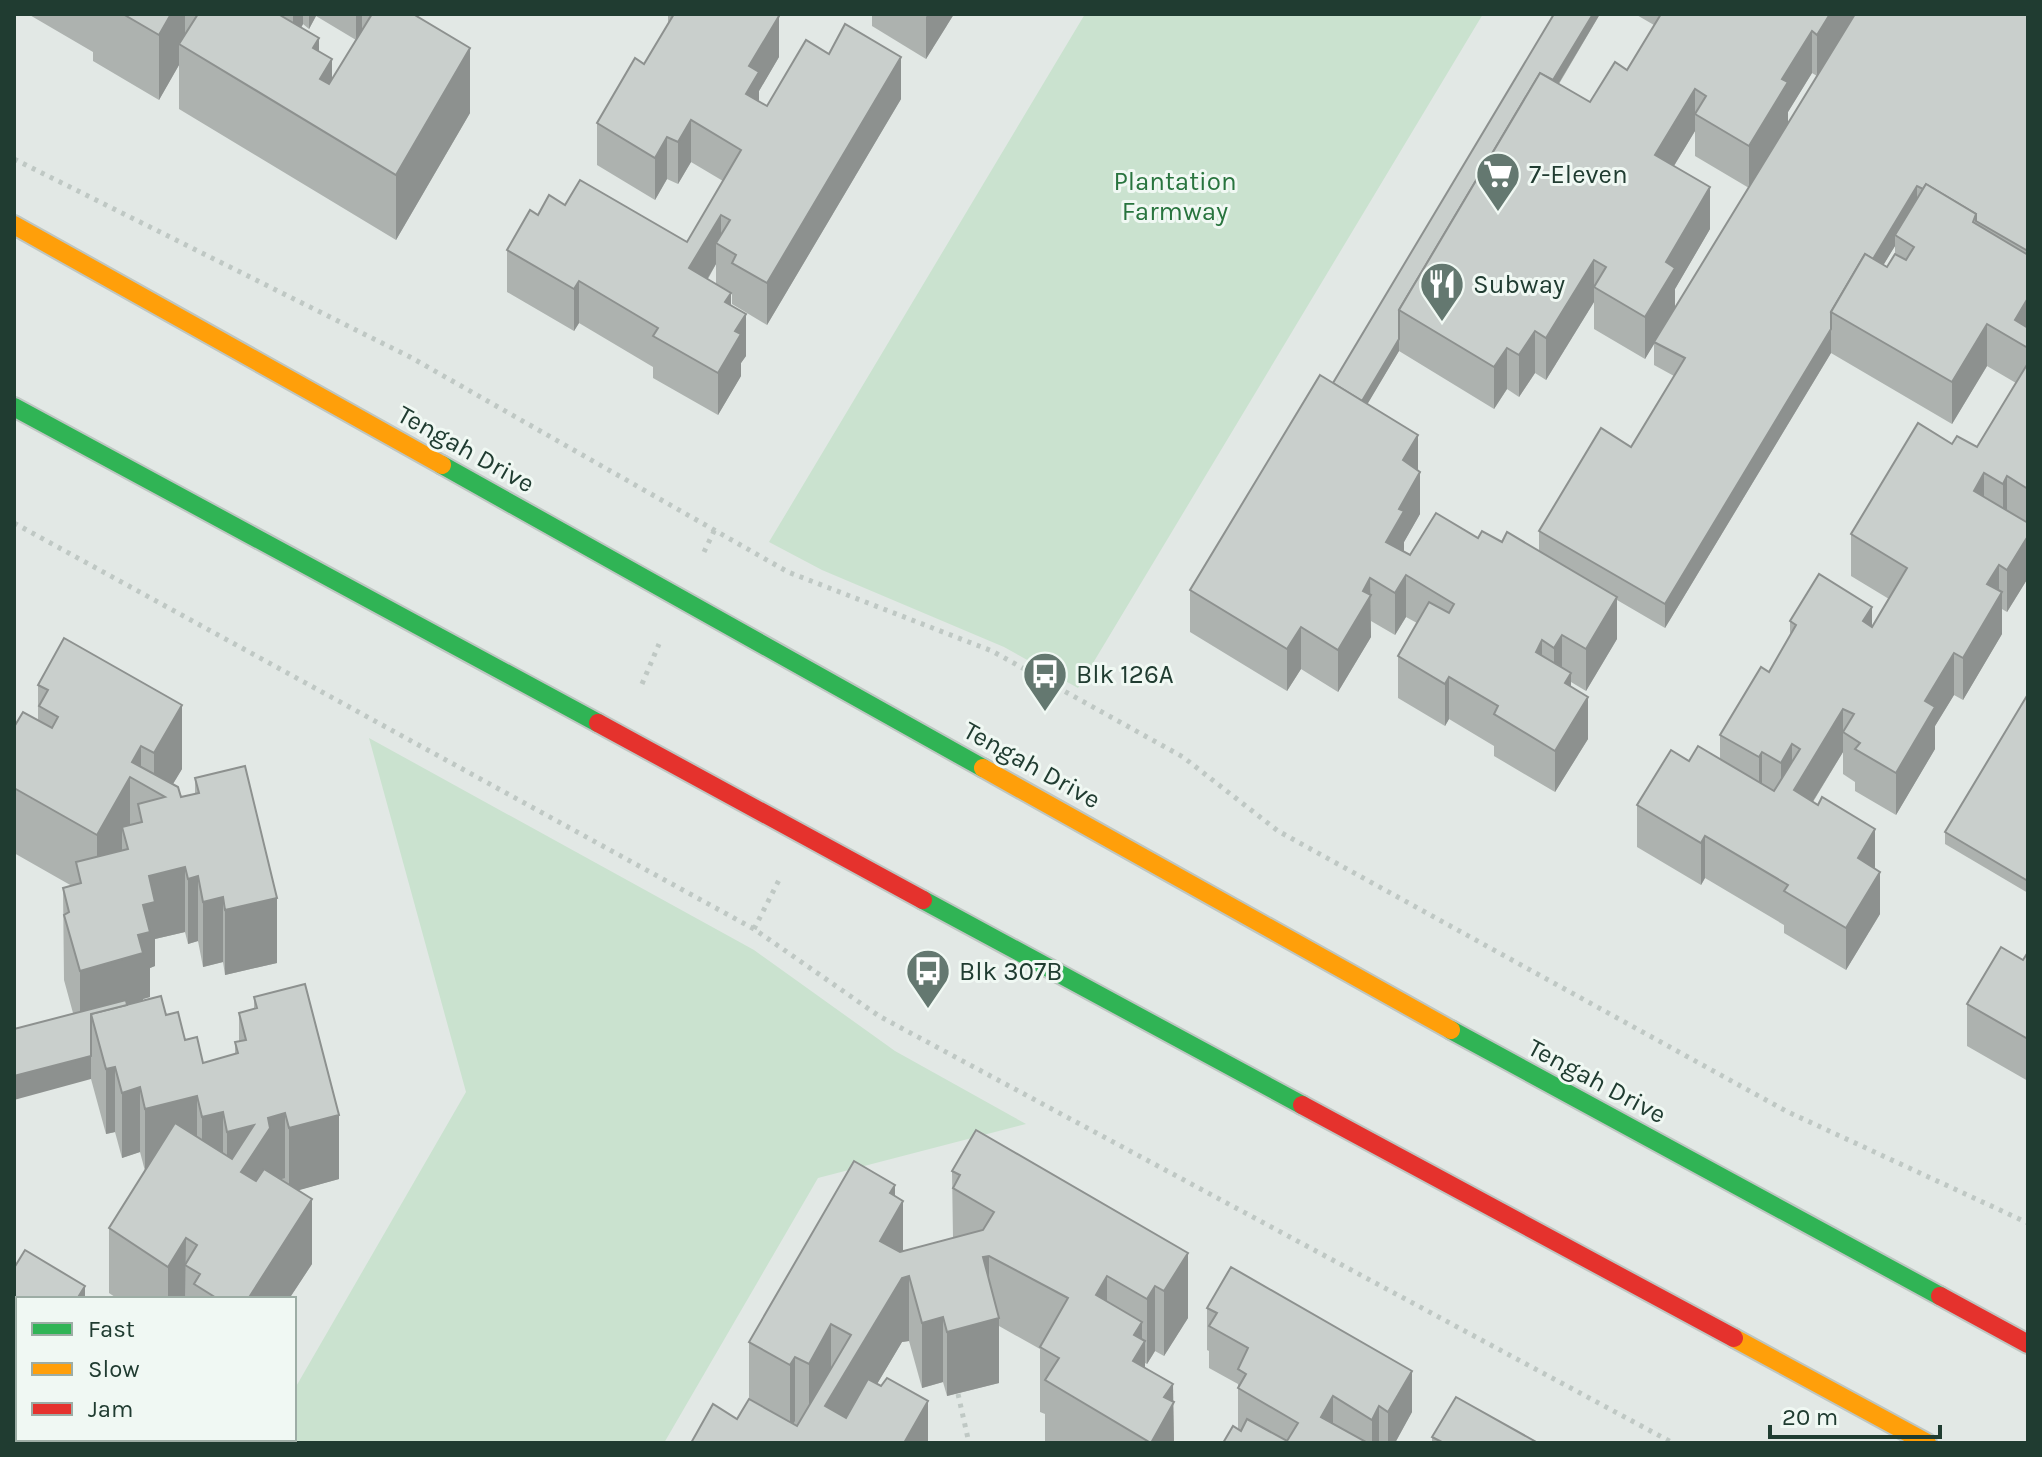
<svg xmlns="http://www.w3.org/2000/svg" width="2042" height="1457" viewBox="0 0 2042 1457" font-family="Karla,sans-serif">
  <style>
    .green { fill: #cae2cf }
    .lines { fill: none; stroke-linecap: round; stroke-linejoin: round }
    .fast-casing { stroke: #bec6c2; stroke-width: 22 }
    .slow-casing { stroke: #bec6c2; stroke-width: 22 }
    .jam-casing { stroke: #bec6c2; stroke-width: 22 }
    .path { stroke: #bfc8c4; stroke-width: 5; stroke-dasharray: 4 6; stroke-linecap: butt }
    .fast { stroke: #30b455; stroke-width: 18 }
    .slow { stroke: #ff9f0a; stroke-width: 18 }
    .jam { stroke: #e5322d; stroke-width: 18 }
    .wall { fill: #adb2af; fill-rule: evenodd }
    .shaded-wall { fill: #8d918f }
    .building { fill: #c9cfcc; stroke: #8d918f; stroke-width: 2 }
    .labels { text-anchor: middle; dominant-baseline: central; stroke-width: 6; stroke-linejoin: round; paint-order: stroke }
    .poi-label { font-size: 26px; fill: #203c31; stroke: #f0f8f3; text-anchor: start }
    .park-label { font-size: 26px; fill: #28743e; stroke: #f0f8f3 }
    .street-label { font-size: 26px; fill: #203c31; stroke: #f0f8f3 }
  </style>
  <rect width="100%" height="100%" fill="#e2e8e5"/>
  <g class="green">
    <polygon points="1085,14 1483,14 1078,688 1004,647 822,570 769,542"/>
    <polygon points="369,738 754,950 895,1051 1026,1124 818,1178 664,1443 263,1443 265,1439 294,1439 294,1390 466,1092"/>
  </g>
  <g class="lines">
    <g class="fast-casing">
      <g id="fast">
        <polyline points="14,407 598,723"/>
        <polyline points="442,465 983,768"/>
        <polyline points="923,900 1302,1105"/>
        <polyline points="1451,1030 1940,1296"/>
      </g>
    </g>
    <g class="slow-casing">
      <g id="slow">
        <polyline points="14,225 442,465"/>
        <polyline points="983,768 1451,1030"/>
        <polyline points="1734,1338 1927,1443"/>
      </g>
    </g>
    <g class="jam-casing">
      <g id="jam">
        <polyline points="598,723 923,900"/>
        <polyline points="1302,1105 1734,1338"/>
        <polyline points="1940,1296 2028,1344"/>
      </g>
    </g>
    <g class="path">
      <polyline points="14,159 412,358 788,572 992,651 1183,757 1278,831 1786,1111 2028,1223"/>
      <polyline points="14,523 754,929 879,1016 1673,1443"/>
      <polyline points="704,552 715,529"/>
      <polyline points="642,684 659,644"/>
      <polyline points="754,929 779,880"/>
      <polyline points="958,1394 969,1443"/>
    </g>
    <use href="#fast" class="fast"/>
    <use href="#slow" class="slow"/>
    <use href="#jam" class="jam"/>
  </g>
  <g class="wall">
    <path d="M28 14H413L470 113 396 240 179 109V65L159 100 93 61V52ZM316 16 356 40 332 80 319 52 301 28 303 24 309 29Z"/>
    <path d="M668 14H776L779 57 759 91V101L767 106 901 99 767 325 732 304V294H731V305L746 356 741 363V376L718 415 653 378V367L579 323 574 331 507 292V250L538 215 565 205 687 242 723 181 691 162 678 184 667 179 655 200 597 165V123L644 64 668 24ZM716 264V284L708 279Z"/>
    <polygon points="872,14 954,14 926,59 872,26"/>
    <path d="M1554 14H1600L1559 84 1590 102 1627 70 1654 25 1635 14H2028V578L2007 612 2002 609V634L1963 700 1954 695 1935 726V749L1896 815 1855 791V782L1843 774V752L1813 802 1875 869 1880 914 1846 970 1784 933V925L1705 878 1701 885 1637 847V805L1689 761 1720 759V735L1769 672 1790 636V621L1872 607V627L1889 599 1851 576V534L1952 444 1977 447 2016 383 1987 366 1952 424 1831 353 1665 628 1617 600V639L1586 691 1571 682V687L1588 739 1555 792 1494 756V746L1449 719 1445 726 1398 698V656L1417 623 1406 617 1395 635 1371 621V637L1338 692 1301 669 1287 691 1190 632V590L1333 383ZM1812 73 1817 76 1788 124V112ZM1695 131V156L1749 188 1675 308V289L1710 229 1674 166ZM1895 246V255L1887 267 1883 265ZM1594 302V329L1645 359 1654 343V365L1674 376 1631 447 1539 531V551L1502 542 1478 538 1410 555 1404 552V542L1420 514 1418 470 1367 404 1399 351 1494 409 1507 389 1519 397 1535 373 1546 380Z"/>
    <polygon points="38,685 182,769 173,784 181,797 195,794 195,778 277,963 225,975 223,962 203,967 198,941 188,944 185,932 155,939 155,966 150,968 150,997 143,999 143,1001 166,1015 203,1063 235,1054 235,1042 239,1041 239,1013 254,1009 254,997 339,1179 298,1190 312,1264 289,1299 118,1299 109,1293 109,1228 145,1171 140,1152 122,1158 115,1132 106,1134 64,980 63,888 72,886 14,853 14,727 38,720"/>
    <polygon points="2028,694 2028,893 1945,844 1945,832"/>
    <polygon points="2028,952 2028,1081 1967,1046 1967,1004 2023,960"/>
    <polygon points="952,1171 1188,1253 1188,1318 1164,1356 1155,1351 1147,1364 1145,1363 1145,1368 1173,1402 1174,1443 1045,1443 1045,1414 1040,1412 1040,1349 999,1326 999,1383 947,1396 943,1382 922,1388 909,1341 902,1342 877,1384 928,1443 737,1419 749,1399 749,1342 895,1196 903,1251 953,1238"/>
    <polygon points="85,1299 18,1439 210,1439 207,1443 14,1443"/>
    <polygon points="1207,1308 1412,1412 1395,1443 1223,1443 1238,1429 1238,1384 1209,1368 1209,1351 1207,1350"/>
    <polygon points="1432,1437 1538,1443 1432,1443"/>
  </g>
  <g class="shaded-wall">
    <polygon points="166,14 185,14 185,39 179,44 179,65 159,100 159,35"/>
    <polygon points="293,14 303,14 303,24 293,42"/>
    <polygon points="309,14 316,14 316,16 309,29"/>
    <polygon points="356,14 362,14 362,31 356,40"/>
    <polygon points="928,14 954,14 926,59 926,17"/>
    <polygon points="1593,14 1600,14 1417,321 1411,318"/>
    <polygon points="1830,14 1855,14 1817,77 1817,35"/>
    <polygon points="779,16 779,57 759,91 759,114 746,94 749,66"/>
    <polygon points="1812,31 1812,73 1788,112 1788,124 1749,188 1749,146 1782,79"/>
    <polygon points="319,38 319,103 313,48"/>
    <polygon points="470,48 470,113 396,240 396,175"/>
    <polygon points="901,57 901,99 767,325 767,283"/>
    <polygon points="332,59 332,124 320,79"/>
    <polygon points="1695,89 1695,131 1655,197 1655,155"/>
    <polygon points="691,120 691,162 678,184 678,142"/>
    <polygon points="667,137 667,179 655,200 655,158"/>
    <polygon points="1917,186 1917,209 1895,235 1895,246 1849,322 1838,316"/>
    <polygon points="1710,187 1710,229 1675,289 1675,310 1645,359 1645,317 1666,262"/>
    <polygon points="721,215 721,246 716,243 716,264 689,310 689,268"/>
    <polygon points="1594,260 1594,302 1546,380 1546,338"/>
    <polygon points="579,281 579,323 574,331 574,289"/>
    <polygon points="731,293 731,335 725,302"/>
    <polygon points="2028,298 2028,340 2015,320"/>
    <polygon points="746,314 746,356 741,363 741,376 718,415 718,373 735,331"/>
    <polygon points="1987,324 1987,366 1952,424 1952,382"/>
    <polygon points="1831,329 1831,353 1665,628 1665,604"/>
    <polygon points="1535,331 1535,373 1519,397 1519,355"/>
    <polygon points="1399,339 1399,351 1358,420 1358,408"/>
    <polygon points="1507,348 1507,389 1494,409 1494,367"/>
    <polygon points="1418,435 1418,476 1420,472 1420,514 1404,542 1404,553 1386,542 1403,460"/>
    <polygon points="1984,473 1984,514 1974,491"/>
    <polygon points="2007,476 2007,518 2003,525 2003,484"/>
    <polygon points="2028,536 2028,578 2007,612 2007,570"/>
    <polygon points="1999,565 1999,597 2002,592 2002,634 1963,700 1963,658 1987,584"/>
    <polygon points="1406,575 1406,617 1395,635 1395,593"/>
    <polygon points="1370,578 1371,637 1338,692 1338,650 1363,591"/>
    <polygon points="1617,597 1617,639 1586,691 1586,649"/>
    <polygon points="1872,607 1872,648 1863,621"/>
    <polygon points="1301,627 1301,669 1287,691 1287,649"/>
    <polygon points="1562,635 1562,677 1554,690 1554,648"/>
    <polygon points="1542,640 1542,682 1536,652"/>
    <polygon points="1954,653 1954,695 1935,726 1935,749 1896,815 1896,773 1925,701"/>
    <polygon points="1571,673 1571,715 1565,683"/>
    <polygon points="1449,677 1449,719 1445,726 1445,684"/>
    <polygon points="1588,697 1588,739 1555,792 1555,751"/>
    <polygon points="182,705 182,769 165,797 154,790 154,753"/>
    <polygon points="1843,709 1843,752 1794,832 1794,790"/>
    <polygon points="1792,744 1792,786 1781,804 1781,763"/>
    <polygon points="141,746 141,783 132,762"/>
    <polygon points="1762,752 1762,793 1759,799 1759,757"/>
    <polygon points="130,777 130,842 122,827 122,855 97,900 97,835"/>
    <polygon points="1875,829 1875,871 1858,858"/>
    <polygon points="1705,836 1705,878 1701,885 1701,843"/>
    <polygon points="185,867 185,932 155,939 155,966 150,968 150,997 143,999 143,1018 91,1014 80,1036 80,971 138,935 149,876"/>
    <polygon points="1880,872 1880,914 1846,970 1846,928"/>
    <polygon points="198,876 198,941 188,944 188,879"/>
    <polygon points="223,897 223,962 203,967 203,902"/>
    <polygon points="277,898 277,963 225,975 225,910"/>
    <polygon points="91,1056 91,1079 14,1100 14,1076"/>
    <polygon points="115,1067 115,1132 106,1134 106,1069"/>
    <polygon points="140,1087 140,1152 122,1158 122,1093"/>
    <polygon points="197,1096 197,1161 145,1174 145,1109"/>
    <polygon points="223,1112 223,1177 202,1182 202,1117"/>
    <polygon points="285,1113 285,1178 227,1196 227,1132 268,1118"/>
    <polygon points="339,1115 339,1179 289,1193 289,1128"/>
    <rect x="14" y="1172" width="2" height="53"/>
    <polygon points="895,1185 895,1215 903,1201 903,1266 880,1241 890,1193"/>
    <polygon points="312,1199 312,1264 289,1299 248,1299"/>
    <polygon points="186,1238 185,1299 168,1299 168,1267"/>
    <polygon points="1188,1253 1188,1318 1164,1356 1164,1291"/>
    <polygon points="989,1256 989,1321 983,1257"/>
    <polygon points="909,1276 909,1341 902,1342 842,1443 825,1406 902,1278"/>
    <polygon points="1107,1276 1107,1341 1096,1295"/>
    <polygon points="85,1286 85,1299 77,1299"/>
    <polygon points="1155,1286 1155,1351 1147,1364 1147,1299"/>
    <polygon points="943,1317 943,1382 922,1388 922,1323"/>
    <polygon points="999,1318 999,1383 947,1396 947,1332"/>
    <polygon points="1142,1322 1142,1346 1145,1341 1145,1406 1133,1361 1134,1335"/>
    <polygon points="831,1324 831,1389 809,1429 809,1364"/>
    <polygon points="795,1357 795,1421 790,1429 790,1365"/>
    <polygon points="1412,1371 1412,1412 1395,1443 1388,1443 1388,1412"/>
    <polygon points="1173,1384 1174,1443 1151,1443 1164,1397"/>
    <polygon points="1333,1396 1333,1438 1321,1417"/>
    <polygon points="928,1401 928,1443 904,1443"/>
    <polygon points="1379,1406 1379,1443 1372,1443 1372,1420"/>
    <polygon points="29,1439 43,1439 43,1443 27,1443"/>
    <polygon points="162,1439 172,1439 172,1443 159,1443"/>
    <polygon points="178,1439 210,1439 207,1443 178,1443"/>
  </g>
  <g class="building">
    <polygon points="123,14 171,14 159,35"/>
    <polygon points="198,14 278,14 319,38 313,48 332,59 320,79 329,84 372,14 413,14 470,48 396,175 179,44"/>
    <polygon points="674,14 776,14 779,16 749,66 759,72 746,94 767,106 806,40 829,54 845,24 901,57 767,283 732,263 736,255 716,243 730,220 721,215 689,268 731,293 725,302 746,314 735,331 741,334 718,373 653,336 658,328 579,281 574,289 507,250 530,210 538,215 549,195 565,205 580,180 687,242 741,150 691,120 678,142 667,137 655,158 597,123 635,58 644,64"/>
    <polygon points="1554,14 1593,14 1553,80 1540,73 1399,310 1399,339 1362,401 1333,383"/>
    <polygon points="1661,14 1830,14 1817,35 1812,31 1782,79 1788,82 1749,146 1695,114 1706,96 1695,89 1655,155 1710,187 1666,262 1675,268 1645,317 1594,287 1606,267 1594,260 1546,338 1535,331 1519,355 1507,348 1494,367 1399,310 1540,73 1590,102 1615,62 1627,70"/>
    <polygon points="1855,14 2028,14 2028,251 1976,221 1976,214 1926,184 1923,189 1917,186 1873,259 1865,254 1831,312 1831,329 1665,604 1539,531 1601,428 1631,447 1685,358 1654,342"/>
    <polygon points="1926,184 1976,214 1973,222 2028,255 2028,298 2015,320 2028,328 2028,348 1987,324 1952,382 1831,312 1865,254 1887,267 1895,254 1906,260 1914,247 1895,235"/>
    <polygon points="2028,363 2028,489 2007,476 2003,484 1984,473 1974,491 2028,523 2028,536 2007,570 1999,565 1987,584 2002,592 1963,658 1954,653 1925,701 1935,707 1896,773 1855,749 1860,743 1843,732 1854,714 1843,709 1794,790 1818,805 1822,797 1875,829 1858,858 1880,872 1846,928 1784,891 1788,885 1705,836 1701,843 1637,805 1671,750 1689,761 1698,746 1774,791 1800,749 1792,744 1781,763 1762,752 1759,757 1720,735 1761,667 1769,672 1796,625 1790,621 1819,574 1872,607 1863,621 1872,627 1907,568 1851,534 1918,423 1952,444 1957,436 1977,447"/>
    <polygon points="1320,375 1418,435 1403,460 1420,472 1399,509 1404,511 1386,542 1410,555 1436,513 1478,538 1482,531 1502,542 1507,532 1617,597 1586,649 1562,635 1554,648 1542,640 1536,652 1571,673 1565,683 1588,697 1555,751 1494,714 1498,706 1449,677 1445,684 1398,656 1429,602 1449,613 1454,604 1406,575 1395,593 1370,578 1363,591 1371,595 1338,650 1301,627 1287,649 1190,590"/>
    <polygon points="64,638 182,705 154,753 141,746 132,762 178,787 181,797 199,793 195,778 245,766 277,898 225,910 223,897 203,902 198,876 188,879 185,867 149,876 155,902 143,905 150,932 138,935 143,953 80,971 64,915 69,912 63,888 81,883 76,862 128,849 122,827 142,822 138,804 165,797 130,777 97,835 14,788 14,727 23,712 52,728 58,717 39,706 48,690 38,685"/>
    <polygon points="2028,694 2028,881 1945,832"/>
    <polygon points="2001,947 2023,960 2028,952 2028,1039 1967,1004"/>
    <polygon points="305,984 339,1115 289,1128 285,1113 268,1118 270,1128 241,1172 256,1181 264,1169 312,1199 248,1299 218,1299 194,1284 200,1274 185,1265 197,1245 186,1238 168,1267 109,1228 175,1123 232,1159 254,1125 227,1132 223,1112 202,1117 197,1096 145,1109 140,1087 122,1093 115,1067 106,1069 91,1014 161,996 166,1015 178,1012 185,1040 197,1037 203,1063 238,1053 235,1042 246,1040 239,1013 257,1008 254,997"/>
    <polygon points="126,1000 127,1005 91,1014 91,1056 14,1076 14,1029"/>
    <polygon points="976,1130 1188,1253 1164,1291 1155,1286 1147,1299 1107,1276 1096,1295 1142,1322 1134,1335 1145,1341 1133,1361 1173,1384 1164,1397 1174,1402 1151,1443 1045,1380 1059,1358 1040,1347 1068,1298 989,1256 983,1257 999,1318 947,1332 943,1317 922,1323 909,1276 902,1278 825,1406 846,1418 868,1379 881,1386 887,1378 928,1401 904,1443 691,1443 713,1404 737,1419 749,1399 797,1426 851,1335 831,1324 809,1364 795,1357 790,1365 749,1342 854,1161 895,1185 890,1193 903,1201 880,1241 900,1252 983,1230 994,1212 953,1188 960,1175 952,1171"/>
    <polygon points="25,1250 85,1286 77,1299 18,1299 18,1439 29,1439 27,1443 14,1443 14,1268"/>
    <polygon points="1231,1267 1412,1371 1388,1412 1379,1406 1372,1420 1333,1396 1321,1417 1368,1443 1223,1443 1233,1426 1241,1431 1247,1419 1287,1441 1298,1423 1238,1388 1246,1374 1238,1369 1248,1348 1209,1326 1217,1313 1207,1308"/>
    <polygon points="1456,1397 1538,1443 1441,1443 1442,1442 1432,1437"/>
    <polygon points="59,1439 162,1439 159,1443 57,1443"/>
  </g>
  <defs>
    <g id="supermarket-pin" transform="scale(2.3)"><path d="M0 17L-7.5 6A9.5 9.5 0 1 1 7.5 6Z" fill="#647870" stroke="#f0f8f3"/><path d="M-6-5.5h2.5l.6 2H6L4.5 2H-2.5L-4.4-4H-6ZM-1.5 3.2a1.3 1.3 0 1 0 .1 0ZM3 3.2a1.3 1.3 0 1 0 .1 0Z" fill="#fff"/></g>
    <g id="restaurant-pin" transform="scale(2.3)"><path d="M0 17L-7.5 6A9.5 9.5 0 1 1 7.5 6Z" fill="#647870" stroke="#f0f8f3"/><path d="M-5-6h1v4h1v-4h1v4h1v-4h1v5L-1.5 .5V6h-2V.5L-5-1ZM5-6V6H3V1.5H1.5Q1.5-4 5-6Z" fill="#fff"/></g>
    <g id="bus-pin" transform="scale(2.3)"><path d="M0 17L-7.5 6A9.5 9.5 0 1 1 7.5 6Z" fill="#647870" stroke="#f0f8f3"/><path d="M-5-6H5V4H4V6H2V4H-2V6H-4V4H-5ZM-3.5-4V0h7V-4ZM-3.5 1.2v1.5H-2V1.2ZM2 1.2v1.5H3.5V1.2Z" fill="#fff"/></g>
  </defs>
  <g fill-rule="evenodd">
    <use href="#supermarket-pin" x="1498" y="174"/>
    <use href="#restaurant-pin" x="1442" y="284"/>
    <use href="#bus-pin" x="1045" y="674"/>
    <use href="#bus-pin" x="928" y="971"/>
  </g>
  <g class="labels">
    <g class="poi-label">
      <text x="1529" y="174">7-Eleven</text>
      <text x="1473" y="284">Subway</text>
      <text x="1076" y="674">Blk 126A</text>
      <text x="959" y="971">Blk 307B</text>
    </g>
    <g class="park-label">
      <text x="1175" y="181">Plantation<tspan x="1175" dy="30">Farmway</tspan></text>
    </g>
    <g class="street-label">
      <text transform="translate(466 449) rotate(29)">Tengah Drive</text>
      <text transform="translate(1032 765) rotate(29)">Tengah Drive</text>
      <text transform="translate(1597 1081) rotate(28)">Tengah Drive</text>
    </g>
  </g>
  <rect width="2042" height="1457" fill="none" stroke="#203c31" stroke-width="32"/>
  <rect x="16" y="1297" width="280" height="144" fill="#f0f8f3" stroke="#9dada5" stroke-width="2"/>
  <rect x="32" y="1323" width="40" height="12" fill="#30b455" stroke="#9dada5" stroke-width="2"/>
  <text x="88" y="1337" font-size="24" fill="#203c31">Fast</text>
  <rect x="32" y="1363" width="40" height="12" fill="#ff9f0a" stroke="#9dada5" stroke-width="2"/>
  <text x="88" y="1377" font-size="24" fill="#203c31">Slow</text>
  <rect x="32" y="1403" width="40" height="12" fill="#e5322d" stroke="#9dada5" stroke-width="2"/>
  <text x="88" y="1417" font-size="24" fill="#203c31">Jam</text>
  <path d="M1770 1425v12h170v-12" fill="none" stroke="#203c31" stroke-width="4"/>
  <text x="1782" y="1425" font-size="24" fill="#203c31" stroke="#f0f8f3" stroke-width="6" paint-order="stroke">20 m</text>
</svg>
